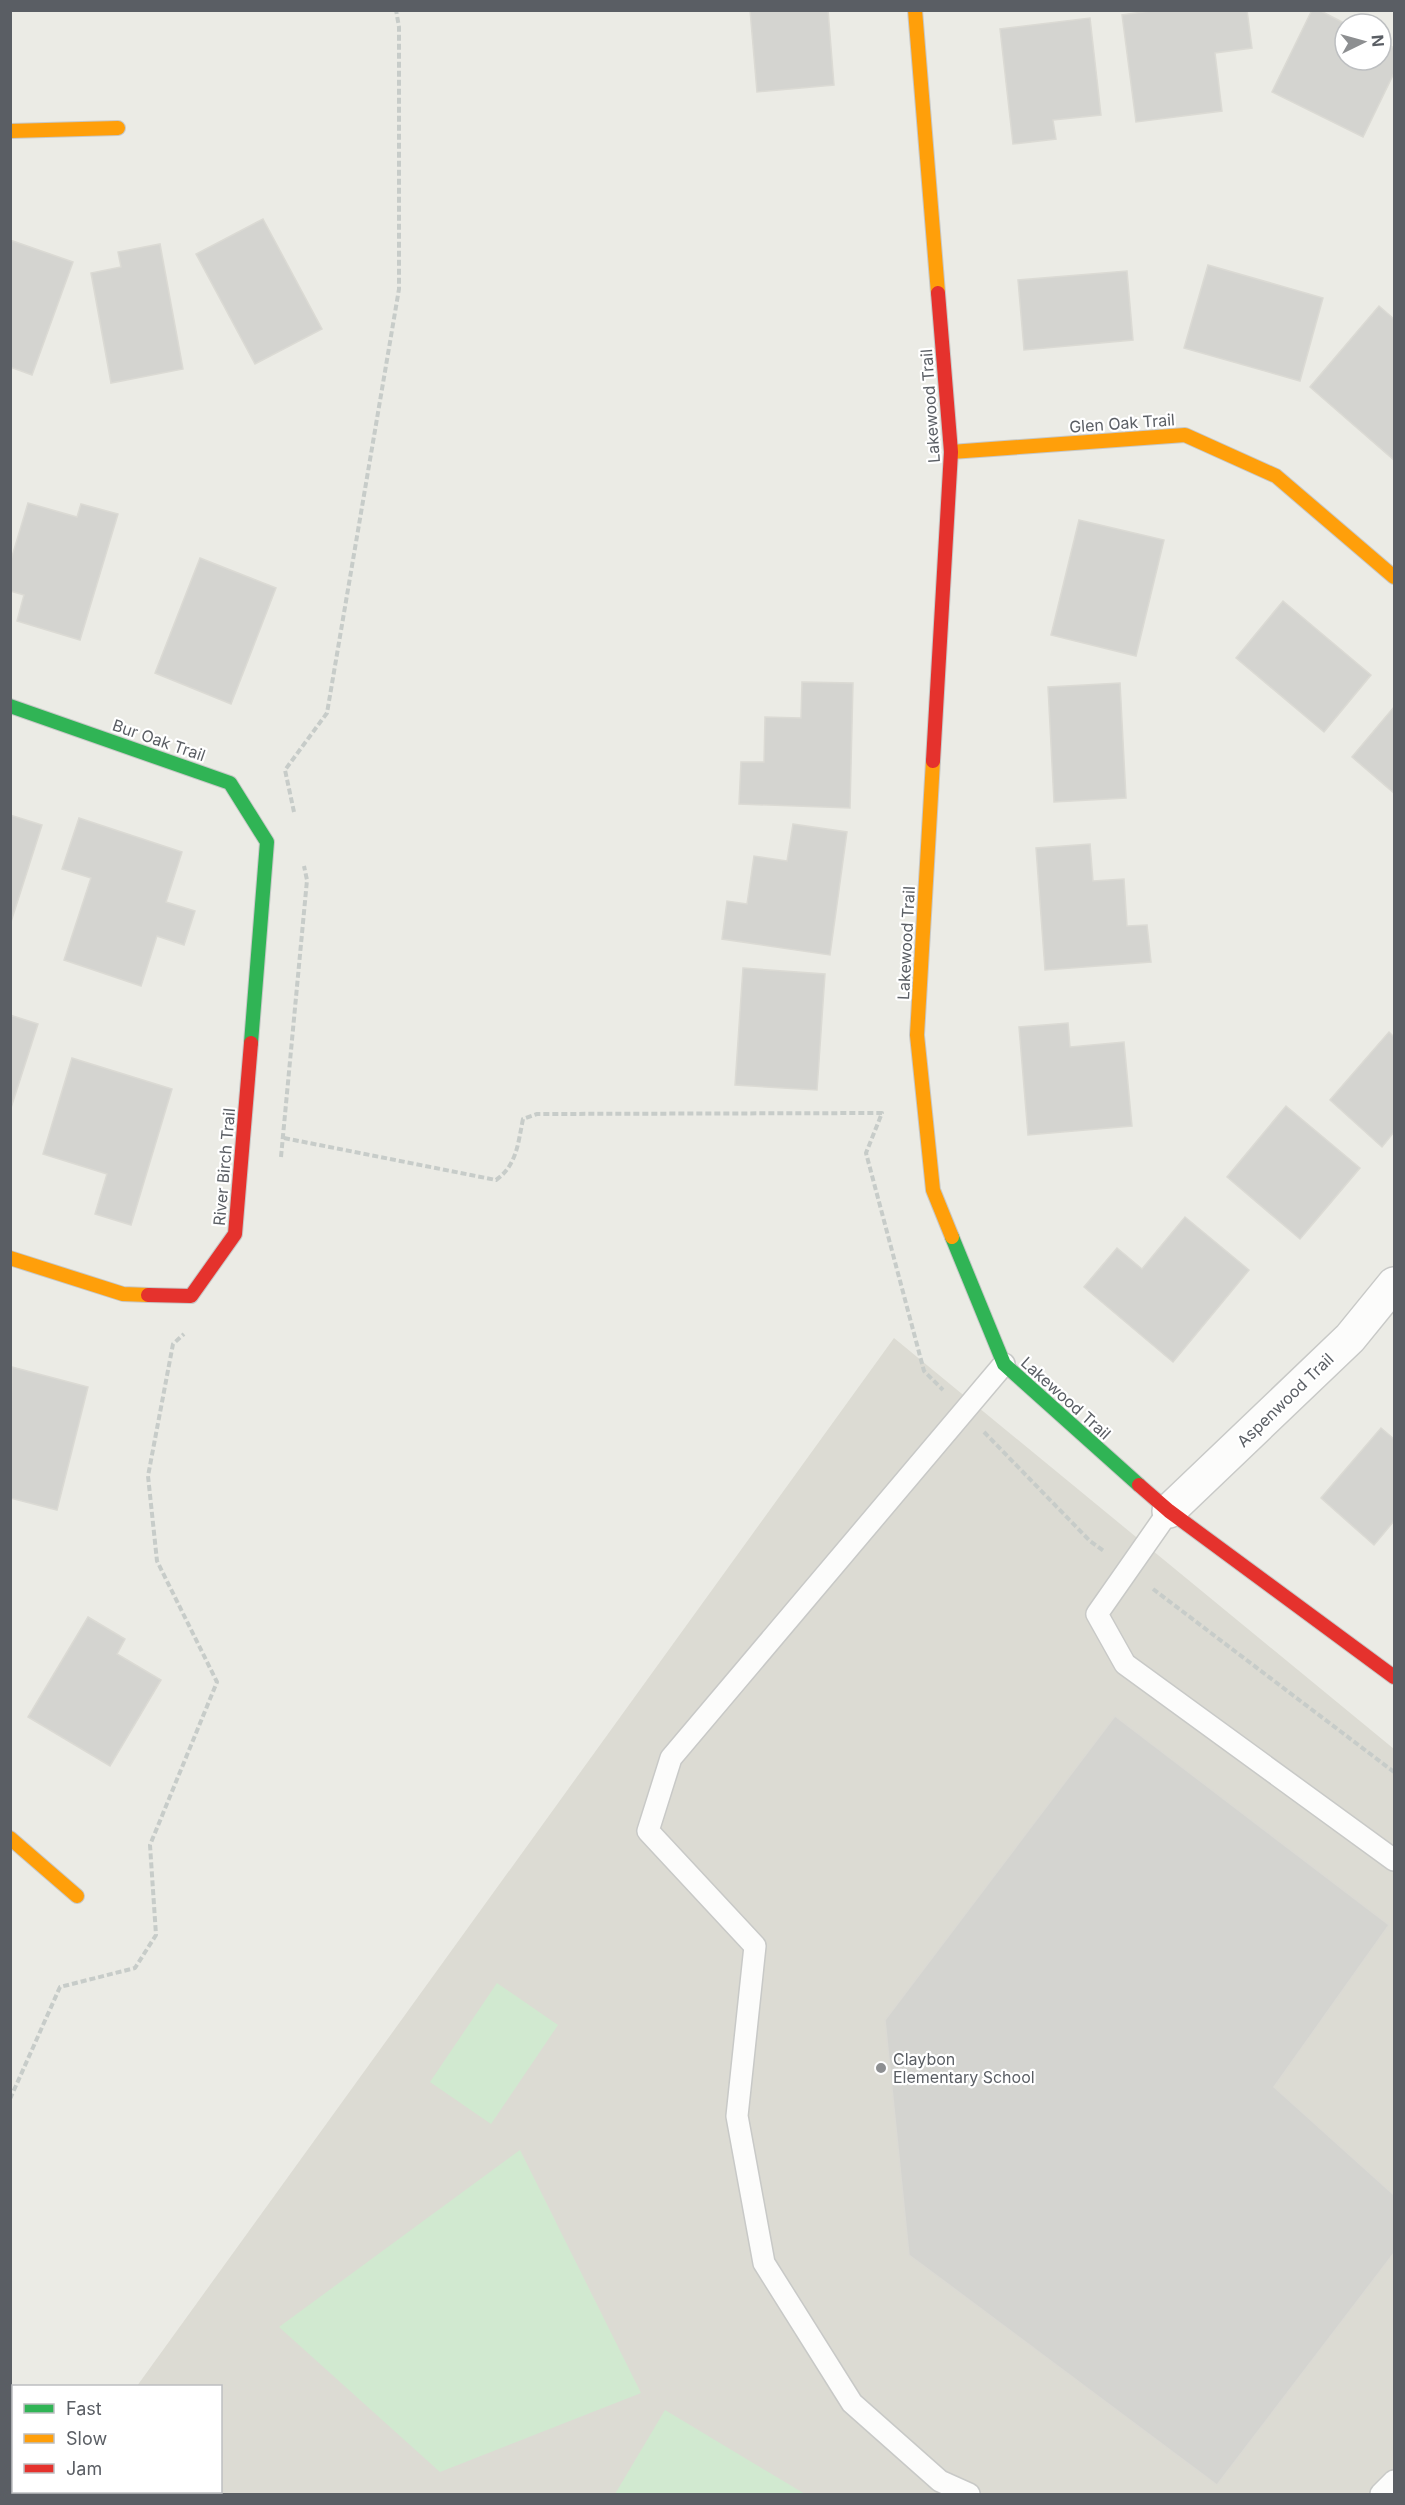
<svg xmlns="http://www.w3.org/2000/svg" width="1405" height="2505" viewBox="0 0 1405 2505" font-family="Inter,sans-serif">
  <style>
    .education { fill: #dcdbd3 }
    .green { fill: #d1e9d0 }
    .building { fill: #d4d4d0; stroke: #dbdad4; stroke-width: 1.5 }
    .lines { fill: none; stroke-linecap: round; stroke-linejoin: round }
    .lane-casing { stroke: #c8c9c7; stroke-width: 24 }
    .street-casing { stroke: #c8c9c7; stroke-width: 36 }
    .fast-casing { stroke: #c7c8c7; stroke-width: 16 }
    .slow-casing { stroke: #c7c8c7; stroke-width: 16 }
    .jam-casing { stroke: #c7c8c7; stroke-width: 16 }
    .path { stroke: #c7ccc9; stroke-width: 4; stroke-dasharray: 6 3; stroke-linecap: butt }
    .lane { stroke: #fcfcfb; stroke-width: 21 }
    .street { stroke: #fcfcfb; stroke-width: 33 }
    .fast { stroke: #30b455; stroke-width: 14 }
    .slow { stroke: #ff9f0a; stroke-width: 14 }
    .jam { stroke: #e5322d; stroke-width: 14 }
    .poi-dot { fill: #8d8f91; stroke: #fff; stroke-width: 2 }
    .labels { text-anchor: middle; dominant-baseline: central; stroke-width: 4.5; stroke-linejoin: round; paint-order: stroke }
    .street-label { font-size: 16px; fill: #5a5e64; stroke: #fff }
    .poi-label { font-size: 16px; fill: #5a5e64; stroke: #fff; text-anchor: start }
  </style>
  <rect width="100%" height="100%" fill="#ebebe5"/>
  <polygon class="education" points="894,1338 1394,1749 1394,2494 210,2494 206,2492 220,2492 220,2386 137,2386"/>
  <g class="green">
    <polygon points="497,1983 558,2025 491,2124 430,2082"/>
    <polygon points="520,2150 641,2393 440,2472 279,2327"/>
    <polygon points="665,2410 805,2494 615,2494"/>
  </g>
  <g class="building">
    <polygon points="750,10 828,10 834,85 757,92"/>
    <polygon points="1157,10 1247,10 1252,48 1215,53 1222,111 1136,122 1122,15"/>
    <polygon points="1312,10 1319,10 1346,24 1345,60 1381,60 1381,41 1394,48 1394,73 1363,137 1272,92"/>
    <polygon points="1090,18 1101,115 1053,120 1056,139 1013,144 1000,29"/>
    <polygon points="263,219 322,329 255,364 196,254"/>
    <polygon points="10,240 73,262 32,375 10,367"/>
    <polygon points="160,244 183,369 111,383 91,273 121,267 118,252"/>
    <polygon points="1208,265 1323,298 1300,381 1184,348"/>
    <polygon points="1127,271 1133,340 1024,350 1018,280"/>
    <polygon points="1379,306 1394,319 1394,460 1310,387"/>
    <polygon points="28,503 77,517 81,504 118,514 80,640 17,621 24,595 10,591 10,563"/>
    <polygon points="1079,520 1164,540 1136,656 1051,635"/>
    <polygon points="200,558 276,588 231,704 155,673"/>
    <polygon points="1283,601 1371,675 1324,732 1236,658"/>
    <polygon points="802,682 853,683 850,808 739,804 741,762 764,762 765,717 801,718"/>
    <polygon points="1120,683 1126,798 1054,802 1048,687"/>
    <polygon points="1394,707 1394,793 1352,757"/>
    <polygon points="10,815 42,825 10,925"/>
    <polygon points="79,818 182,852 166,902 195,911 184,945 157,936 141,986 64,960 91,878 62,869"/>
    <polygon points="793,824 847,832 830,955 722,939 727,901 747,904 754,856 787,861"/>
    <polygon points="1090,844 1093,881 1124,879 1127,926 1147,925 1151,962 1045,970 1036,848"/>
    <polygon points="743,968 825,974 817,1090 735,1085"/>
    <polygon points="10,1015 38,1024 10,1111"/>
    <polygon points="1068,1023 1070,1047 1124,1042 1132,1126 1028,1135 1019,1027"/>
    <polygon points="1389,1032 1394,1037 1394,1132 1382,1147 1330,1100"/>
    <polygon points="72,1058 172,1089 131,1225 95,1214 107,1174 43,1154"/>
    <polygon points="1286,1106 1360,1168 1300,1239 1227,1177"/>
    <polygon points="1185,1217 1249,1270 1173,1362 1084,1287 1117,1248 1142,1269"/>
    <polygon points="12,1367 88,1387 57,1510 10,1498"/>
    <polygon points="1381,1428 1394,1439 1394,1521 1374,1545 1321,1498"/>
    <polygon points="88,1617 125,1639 117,1654 161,1680 110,1766 28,1717"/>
    <polygon points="1115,1716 1389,1925 1274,2087 1394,2195 1394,2253 1217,2485 909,2255 885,2020"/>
  </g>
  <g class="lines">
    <g class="lane-casing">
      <g id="lane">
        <polyline points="1169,1511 1097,1614 1125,1664 1394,1860"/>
        <polyline points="969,2494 940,2481 852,2403 764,2263 737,2116 755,1946 648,1831 671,1758 1004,1364"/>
        <polyline points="1381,2494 1394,2481"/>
      </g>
    </g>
    <g class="street-casing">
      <polyline id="street" points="1169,1511 1350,1338 1394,1284"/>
    </g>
    <g class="fast-casing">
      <g id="fast">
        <polyline points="10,706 230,783 267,842 251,1043"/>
        <polyline points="952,1237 1004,1364 1139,1485"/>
      </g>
    </g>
    <g class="slow-casing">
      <g id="slow">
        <polyline points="915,10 938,293"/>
        <polyline points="10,131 118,128"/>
        <polyline points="951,452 1185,435 1276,476 1394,577"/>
        <polyline points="933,761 917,1035 933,1190 952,1237"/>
        <polyline points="10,1258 123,1294 148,1295"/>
        <polyline points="10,1838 77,1896"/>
      </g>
    </g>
    <g class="jam-casing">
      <g id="jam">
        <polyline points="933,761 951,452 938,293"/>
        <polyline points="148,1295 191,1296 235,1234 251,1043"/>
        <polyline points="1139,1485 1169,1511 1394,1677"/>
      </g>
    </g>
    <g class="path">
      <polyline points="294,812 285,770 327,713 399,289 399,27 396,10"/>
      <path d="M284 1138 496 1180C517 1165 518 1143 523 1119L537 1114 882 1113 866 1153 924 1371 943 1390"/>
      <polyline points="281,1157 307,880 304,866"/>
      <polyline points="984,1432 1090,1541 1104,1551"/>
      <polyline points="1153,1589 1394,1772"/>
      <polyline points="10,2099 60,1987 135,1968 156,1935 150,1845 217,1682 157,1561 148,1476 173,1344 184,1334"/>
    </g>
    <use href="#lane" class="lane"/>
    <use href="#street" class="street"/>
    <use href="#fast" class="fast"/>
    <use href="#slow" class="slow"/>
    <use href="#jam" class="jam"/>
  </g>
  <circle class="poi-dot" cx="881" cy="2068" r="6"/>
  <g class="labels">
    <g class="street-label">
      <text transform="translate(930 406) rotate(-94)">Lakewood Trail</text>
      <text transform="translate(1122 423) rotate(-4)">Glen Oak Trail</text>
      <text transform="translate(159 740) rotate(19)">Bur Oak Trail</text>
      <text transform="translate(906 943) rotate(-87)">Lakewood Trail</text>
      <text transform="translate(224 1167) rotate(-85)">River Birch Trail</text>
      <text transform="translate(1066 1398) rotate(42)">Lakewood Trail</text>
      <text transform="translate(1285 1400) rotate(-44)">Aspenwood Trail</text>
    </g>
    <g class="poi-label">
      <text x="893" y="2059">Claybon<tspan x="893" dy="18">Elementary School</tspan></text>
    </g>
  </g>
  <rect width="1405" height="2505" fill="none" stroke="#5a5e64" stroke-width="24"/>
  <rect x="12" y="2385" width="210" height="108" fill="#ffffff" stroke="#bdbfc1" stroke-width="1.5"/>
  <rect x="24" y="2404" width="30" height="9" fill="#30b455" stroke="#bdbfc1" stroke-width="1.5"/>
  <text x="66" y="2415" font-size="18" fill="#5a5e64">Fast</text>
  <rect x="24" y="2434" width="30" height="9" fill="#ff9f0a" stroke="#bdbfc1" stroke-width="1.5"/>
  <text x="66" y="2445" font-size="18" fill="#5a5e64">Slow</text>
  <rect x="24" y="2464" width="30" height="9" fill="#e5322d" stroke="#bdbfc1" stroke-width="1.5"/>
  <text x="66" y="2475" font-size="18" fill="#5a5e64">Jam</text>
  <g transform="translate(1363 42) rotate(85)"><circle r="28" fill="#ffffff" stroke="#bdbfc1" stroke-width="1.5"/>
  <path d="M0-4.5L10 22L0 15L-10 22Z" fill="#8d8f91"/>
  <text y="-9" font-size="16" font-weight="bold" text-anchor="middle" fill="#5a5e64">N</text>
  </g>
</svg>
